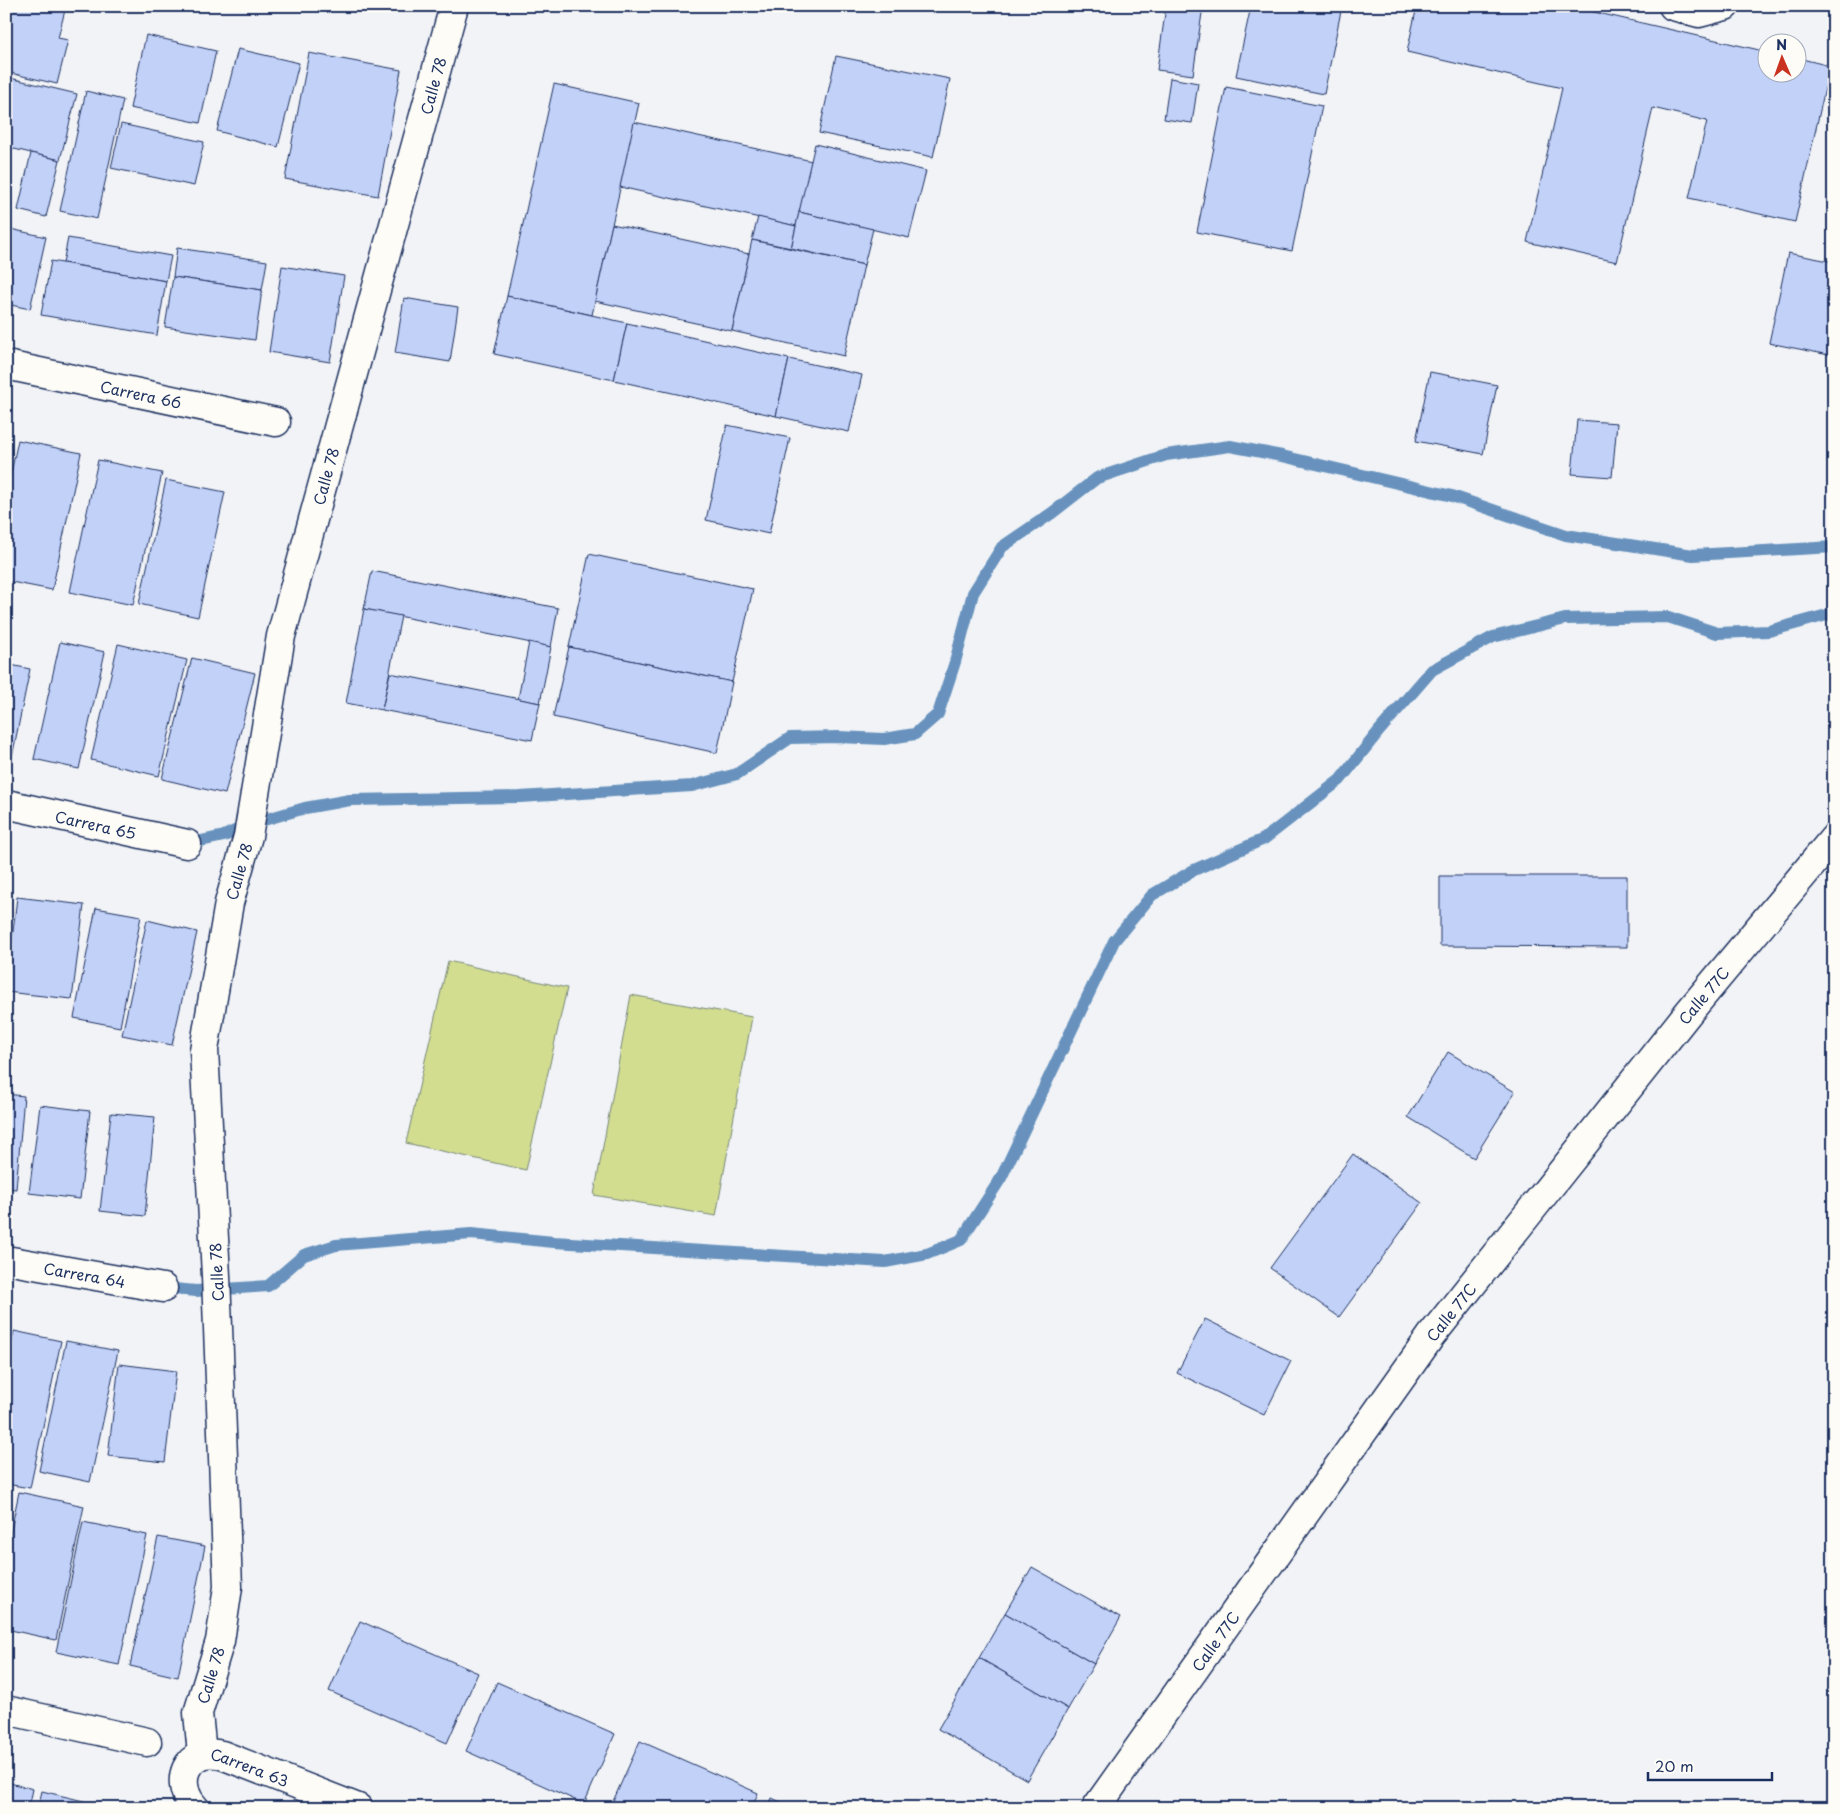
<svg xmlns="http://www.w3.org/2000/svg" width="1840" height="1814" viewBox="0 0 1840 1814" font-family="'Playpen Sans',sans-serif">
  <style>
    .green { fill: #d2dd90; stroke: #768677 }
    .lines { fill: none; stroke-linecap: round; stroke-linejoin: round }
    .stream { stroke: #6892bd; stroke-width: 12 }
    .building { fill: #c2d1f8; stroke: #1b2f5e }
    .minor-casing { stroke: #1b2f5e; stroke-width: 31 }
    .minor { stroke: #fdfcf7; stroke-width: 28 }
    .labels { text-anchor: middle; dominant-baseline: central; stroke-width: 4; stroke-linejoin: round; paint-order: stroke }
    .street-label { font-size: 15px; fill: #1b2f5e; stroke: #fdfcf7 }
  </style>
  <rect width="100%" height="100%" fill="#f1f3f7"/>
  <filter id="ink" filterUnits="userSpaceOnUse"><feTurbulence type="fractalNoise" baseFrequency=".02" numOctaves="2"/><feDisplacementMap in="SourceGraphic" scale="10" xChannelSelector="R" yChannelSelector="G"/><feConvolveMatrix kernelMatrix="1 2 1 2 8 2 1 2 1" color-interpolation-filters="sRGB"/></filter>
  <g filter="url(#ink)">
    <g class="green">
      <polygon points="448,961 567,988 526,1170 406,1143"/>
      <polygon points="631,995 752,1017 716,1216 594,1195"/>
    </g>
    <g class="lines">
      <g class="stream">
        <polyline points="187,844 224,836 250,824 305,808 350,800 520,797 692,786 737,774 790,738 839,737 884,739 915,734 938,714 955,662 973,593 1002,547 1052,513 1097,478 1166,455 1230,446 1282,456 1452,496 1566,535 1693,555 1834,547"/>
        <polyline points="163,1288 196,1291 268,1286 304,1255 336,1245 471,1234 554,1242 885,1262 927,1254 961,1240 1001,1178 1114,941 1152,895 1194,870 1264,839 1340,780 1379,731 1432,670 1493,637 1565,619 1668,617 1717,633 1769,631 1834,613"/>
      </g>
    </g>
    <g class="building">
      <polygon points="6,6 66,6 58,38 68,40 57,84 6,72"/>
      <polygon points="1166,6 1203,6 1193,75 1157,70"/>
      <polygon points="1251,6 1342,6 1324,94 1236,76"/>
      <polygon points="1417,6 1568,6 1768,52 1768,72 1798,72 1798,58 1830,66 1795,222 1689,198 1707,121 1653,108 1617,262 1527,242 1562,88 1407,52"/>
      <polygon points="146,35 216,51 200,123 130,108"/>
      <polygon points="238,49 299,63 278,147 217,131"/>
      <polygon points="309,53 401,70 378,196 285,179"/>
      <polygon points="836,56 950,79 933,157 819,133"/>
      <polygon points="6,77 77,94 60,160 6,147"/>
      <polygon points="1170,78 1198,83 1192,123 1164,119"/>
      <polygon points="554,84 639,103 592,315 507,296"/>
      <polygon points="1226,87 1322,106 1292,251 1197,232"/>
      <polygon points="86,91 123,100 97,219 60,211"/>
      <polygon points="634,122 812,161 796,226 620,187"/>
      <polygon points="121,124 204,142 194,186 111,168"/>
      <polygon points="815,144 926,171 909,238 799,212"/>
      <polygon points="31,153 60,160 46,217 18,210"/>
      <polygon points="799,212 873,229 864,265 791,248"/>
      <polygon points="758,217 796,226 791,248 752,240"/>
      <polygon points="612,224 749,254 732,331 595,301"/>
      <polygon points="6,228 46,237 30,309 6,304"/>
      <polygon points="68,238 171,256 166,281 63,263"/>
      <polygon points="752,240 864,265 844,356 732,331"/>
      <polygon points="177,248 267,261 262,290 173,277"/>
      <polygon points="1788,253 1834,262 1834,356 1769,343"/>
      <polygon points="51,261 166,281 157,335 41,315"/>
      <polygon points="282,266 344,276 330,362 269,352"/>
      <polygon points="173,277 262,290 255,340 165,327"/>
      <polygon points="507,296 627,323 614,380 494,354"/>
      <polygon points="404,298 458,307 450,362 395,353"/>
      <polygon points="627,323 789,359 776,416 614,380"/>
      <polygon points="789,359 862,375 849,432 776,416"/>
      <polygon points="1430,372 1497,385 1483,454 1416,441"/>
      <polygon points="1577,420 1617,423 1612,477 1572,474"/>
      <polygon points="727,425 790,438 769,534 706,520"/>
      <polygon points="18,440 81,453 52,590 6,581 6,497"/>
      <polygon points="98,460 162,473 133,605 70,592"/>
      <polygon points="166,480 225,492 198,617 139,604"/>
      <polygon points="589,554 753,589 732,682 569,647"/>
      <polygon points="372,571 558,608 551,647 364,609"/>
      <polygon points="364,609 401,616 382,710 346,703"/>
      <polygon points="60,642 105,652 79,769 34,759"/>
      <polygon points="529,642 551,647 540,703 518,699"/>
      <polygon points="118,644 187,660 159,776 91,760"/>
      <polygon points="569,647 732,682 717,753 553,717"/>
      <polygon points="192,658 255,673 225,794 162,779"/>
      <polygon points="6,664 30,669 11,762 6,761"/>
      <polygon points="390,673 540,703 532,740 382,710"/>
      <polygon points="1440,876 1627,876 1627,947 1440,946"/>
      <polygon points="17,897 84,905 72,999 6,992"/>
      <polygon points="96,908 141,916 120,1027 74,1018"/>
      <polygon points="147,920 197,932 172,1045 122,1035"/>
      <polygon points="1448,1052 1515,1092 1474,1158 1408,1117"/>
      <polygon points="6,1094 24,1096 16,1189 6,1188"/>
      <polygon points="40,1105 90,1111 80,1199 29,1193"/>
      <polygon points="111,1113 155,1117 145,1216 100,1211"/>
      <polygon points="1353,1154 1422,1203 1339,1317 1270,1268"/>
      <polygon points="1205,1319 1291,1361 1264,1415 1177,1373"/>
      <polygon points="14,1331 61,1341 30,1488 6,1484 6,1370"/>
      <polygon points="66,1341 118,1351 90,1482 39,1471"/>
      <polygon points="119,1364 176,1371 165,1462 108,1456"/>
      <polygon points="19,1492 84,1506 56,1640 6,1629 6,1554"/>
      <polygon points="83,1522 147,1535 119,1665 56,1652"/>
      <polygon points="158,1537 205,1546 178,1677 130,1666"/>
      <polygon points="1032,1567 1121,1617 1094,1664 1005,1613"/>
      <polygon points="1005,1613 1094,1664 1068,1709 979,1658"/>
      <polygon points="360,1621 478,1673 447,1743 329,1691"/>
      <polygon points="979,1658 1068,1709 1027,1780 938,1729"/>
      <polygon points="497,1682 615,1734 584,1804 466,1751"/>
      <polygon points="640,1741 758,1793 752,1808 610,1808"/>
      <polygon points="6,1782 33,1789 29,1808 6,1808"/>
      <polygon points="42,1791 96,1804 95,1808 38,1808"/>
      <polygon points="772,1798 793,1808 768,1808"/>
    </g>
    <g class="lines">
      <g class="minor-casing">
        <g id="minor">
          <polyline points="1673,6 1699,13 1725,6"/>
          <path id="s1" d="M6 365 276 422"/>
          <path id="s2" d="M6 804 187 844"/>
          <path id="s3" d="M6 1260 163 1288"/>
          <polyline points="6,1710 147,1742"/>
          <path id="s4" d="M202 1754 198 1713 220 1641 228 1587 216 1276 204 1050 229 903 248 836 281 636 454 6"/>
          <path id="s5" d="M195 1808C172 1783 186 1746 222 1755L358 1808"/>
          <path id="s6" d="M1096 1808 1431 1336 1688 1013 1834 838"/>
        </g>
      </g>
      <use href="#minor" class="minor"/>
    </g>
  </g>
  <g class="labels">
    <g class="street-label">
      <text stroke="none"><textPath href="#s4" startOffset="1701">Calle 78</textPath></text>
      <text stroke="none"><textPath href="#s1" startOffset="138">Carrera 66</textPath></text>
      <text stroke="none"><textPath href="#s4" startOffset="1296">Calle 78</textPath></text>
      <text stroke="none"><textPath href="#s2" startOffset="92">Carrera 65</textPath></text>
      <text stroke="none"><textPath href="#s4" startOffset="891">Calle 78</textPath></text>
      <text stroke="none"><textPath href="#s6" startOffset="1015">Calle 77C</textPath></text>
      <text transform="translate(216 1272) rotate(-93)">Calle 78</text>
      <text stroke="none"><textPath href="#s3" startOffset="80">Carrera 64</textPath></text>
      <text stroke="none"><textPath href="#s6" startOffset="610">Calle 77C</textPath></text>
      <text stroke="none"><textPath href="#s6" startOffset="205">Calle 77C</textPath></text>
      <text stroke="none"><textPath href="#s4" startOffset="81">Calle 78</textPath></text>
      <text stroke="none"><textPath href="#s5" startOffset="114">Carrera 63</textPath></text>
    </g>
  </g>
  <rect width="1840" height="1814" fill="none" stroke="#fdfcf7" stroke-width="25"/>
  <rect x="12" y="12" width="1815" height="1789" fill="none" stroke="#1b2f5e" stroke-width="2" filter="url(#ink)"/>
  <g transform="translate(1782 58) rotate(358)"><circle r="24" fill="#fdfcf7" stroke="#a3aaba"/>
  <path d="M0-4L9 19L0 12L-9 19Z" fill="#c8321e"/>
  <text y="-8" font-size="14" font-weight="bold" text-anchor="middle" fill="#1b2f5e">N</text>
  </g>
  <path d="M1648 1772v8h124v-8" fill="none" stroke="#1b2f5e" stroke-width="2.5"/>
  <text x="1655" y="1772" font-size="15" fill="#1b2f5e" stroke="#fdfcf7" stroke-width="4" paint-order="stroke">20 m</text>
</svg>
